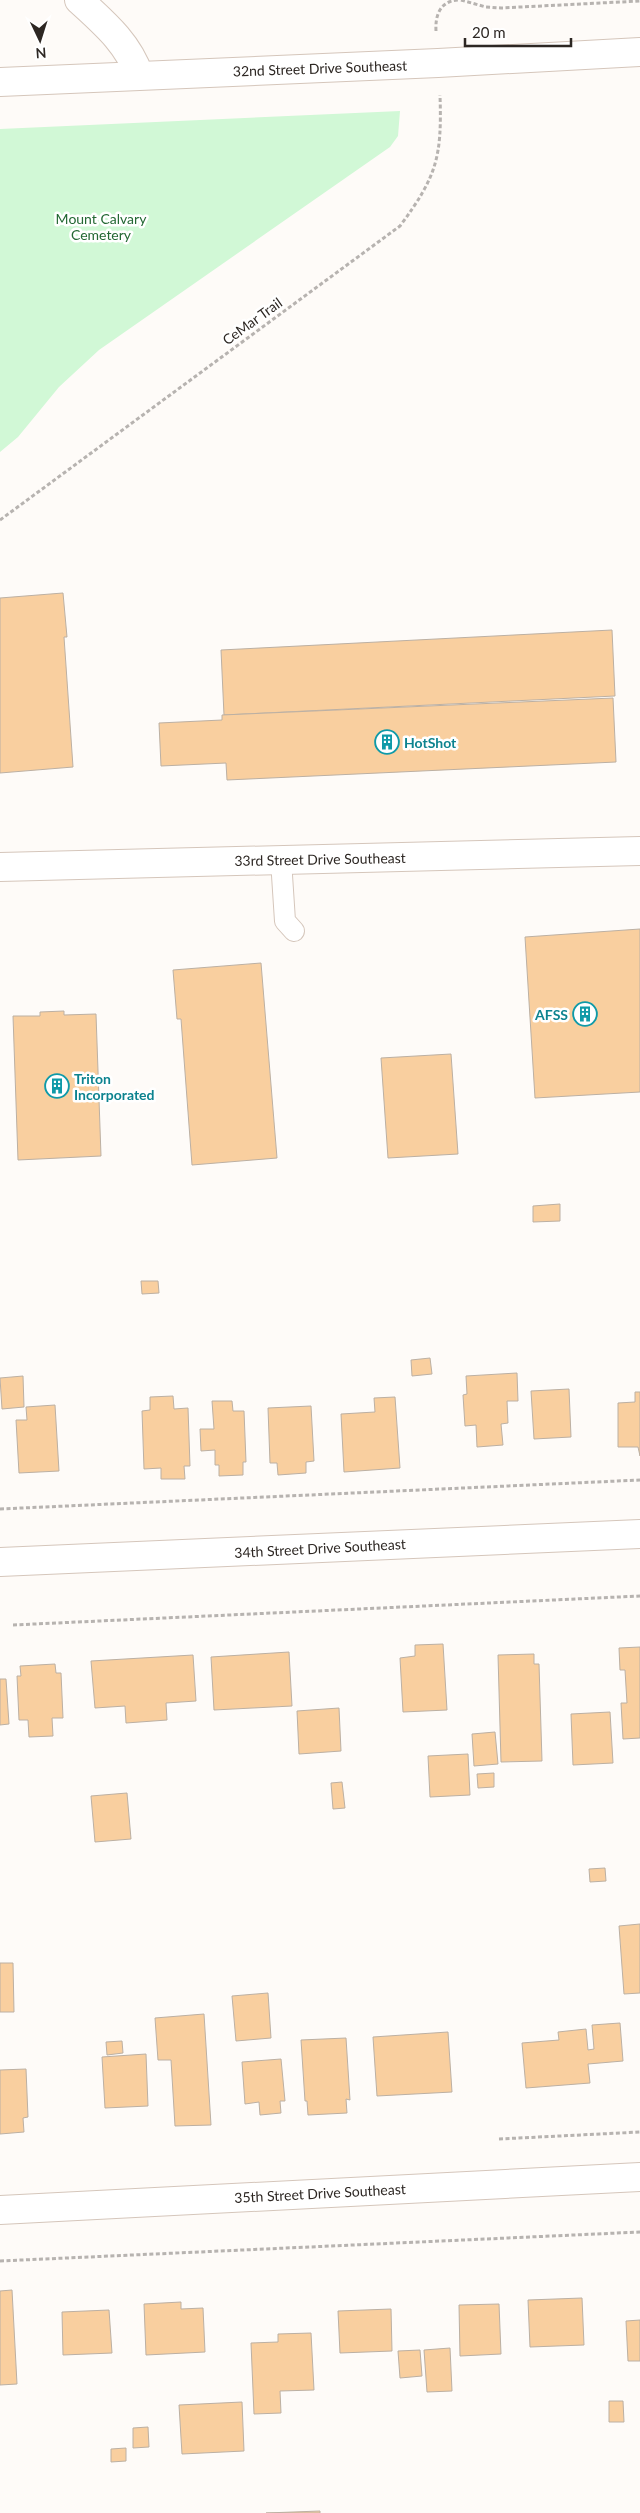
<svg xmlns="http://www.w3.org/2000/svg" width="640" height="2513" viewBox="0 0 640 2513" font-family="Lato,sans-serif">
  <style>
    .green { fill: #d1f8d6 }
    .building { fill: #f9cf9f; stroke: #bcb0a3 }
    .lines { fill: none; stroke-linecap: round; stroke-linejoin: round }
    .lane-casing { stroke: #d5c6bb; stroke-width: 22 }
    .street-casing { stroke: #d5c6bb; stroke-width: 30 }
    .path { stroke: #b7b3b0; stroke-width: 3; stroke-dasharray: 4 2.5; stroke-linecap: butt }
    .lane { stroke: #fff; stroke-width: 20 }
    .street { stroke: #fff; stroke-width: 28 }
    .labels { text-anchor: middle; dominant-baseline: central; stroke-width: 5; stroke-linejoin: round; paint-order: stroke }
    .street-label { font-size: 14px; fill: #2d2723; stroke: #fff }
    .park-label { font-size: 14px; fill: #236833; stroke: #fff }
    .culture-label { font-size: 14px; font-weight: bold; fill: #0d838f; stroke: #fff; text-anchor: start }
  </style>
  <rect width="100%" height="100%" fill="#fefbf8"/>
  <polygon class="green" points="400,111 398,136 390,147 99,350 59,387 18,437 0,452 0,129"/>
  <g class="building">
    <polygon points="63,593 67,637 64,637 73,767 0,773 0,598"/>
    <polygon points="612,630 615,696 224,715 221,650"/>
    <polygon points="613,698 616,762 227,780 226,763 161,766 159,723 222,720 222,715"/>
    <polygon points="640,929 640,1092 535,1098 525,937"/>
    <polygon points="261,963 277,1158 192,1165 181,1019 177,1019 173,970"/>
    <polygon points="64,1011 64,1015 96,1014 101,1156 18,1160 13,1016 40,1016 40,1012"/>
    <polygon points="451,1054 458,1154 388,1158 381,1058"/>
    <polygon points="560,1204 560,1221 533,1222 533,1206"/>
    <polygon points="141,1281 158,1281 159,1293 142,1294"/>
    <polygon points="430,1358 432,1374 412,1376 411,1360"/>
    <polygon points="517,1373 518,1401 507,1401 508,1423 501,1424 503,1445 477,1447 476,1425 465,1426 463,1395 467,1394 466,1376"/>
    <polygon points="23,1376 24,1407 2,1409 0,1378"/>
    <polygon points="569,1389 571,1437 534,1439 531,1391"/>
    <polygon points="635,1392 640,1392 640,1456 638,1447 618,1447 618,1403 635,1402"/>
    <polygon points="173,1396 174,1409 188,1408 190,1466 184,1466 185,1479 161,1479 161,1468 144,1469 142,1411 150,1410 150,1397"/>
    <polygon points="395,1397 400,1468 344,1472 341,1414 375,1412 374,1398"/>
    <polygon points="212,1401 232,1401 233,1411 244,1411 246,1462 243,1462 243,1475 219,1476 219,1465 215,1465 215,1450 201,1451 200,1429 214,1429"/>
    <polygon points="55,1405 59,1471 19,1473 16,1420 27,1420 26,1407"/>
    <polygon points="311,1406 314,1461 306,1462 306,1473 278,1475 277,1463 270,1463 268,1408"/>
    <polygon points="443,1644 447,1710 403,1712 400,1658 415,1656 415,1645"/>
    <polygon points="640,1647 640,1738 623,1739 621,1703 627,1703 625,1670 620,1670 619,1648"/>
    <polygon points="289,1652 292,1706 214,1710 211,1657"/>
    <polygon points="534,1654 534,1664 539,1664 542,1761 501,1762 498,1655"/>
    <polygon points="193,1655 196,1701 166,1703 167,1720 126,1723 125,1706 95,1708 91,1661"/>
    <polygon points="55,1664 56,1673 61,1673 63,1718 52,1718 53,1736 29,1737 28,1720 19,1720 17,1676 21,1676 20,1666"/>
    <polygon points="0,1679 6,1679 9,1724 0,1725"/>
    <polygon points="339,1708 341,1751 299,1754 297,1711"/>
    <polygon points="610,1712 613,1763 573,1765 571,1714"/>
    <polygon points="495,1732 498,1764 474,1766 472,1734"/>
    <polygon points="468,1754 470,1795 430,1797 428,1756"/>
    <polygon points="494,1773 494,1787 478,1788 477,1774"/>
    <polygon points="342,1782 345,1808 333,1809 331,1783"/>
    <polygon points="127,1793 131,1839 95,1842 91,1796"/>
    <polygon points="605,1868 606,1881 590,1882 589,1869"/>
    <polygon points="640,1924 640,1993 624,1994 619,1926"/>
    <polygon points="0,1963 13,1963 14,2012 0,2012"/>
    <polygon points="268,1993 271,2038 236,2041 232,1996"/>
    <polygon points="204,2014 211,2125 175,2126 171,2060 158,2060 155,2018"/>
    <polygon points="620,2023 623,2061 588,2064 590,2083 526,2088 522,2043 559,2040 558,2032 586,2029 588,2050 594,2049 592,2025"/>
    <polygon points="448,2032 452,2092 377,2096 373,2037"/>
    <polygon points="346,2038 350,2100 346,2099 347,2113 308,2115 307,2101 305,2101 301,2040"/>
    <polygon points="122,2041 123,2053 107,2055 106,2042"/>
    <polygon points="146,2054 148,2106 105,2108 102,2057"/>
    <polygon points="281,2059 285,2101 280,2101 281,2113 260,2115 259,2102 245,2104 242,2062"/>
    <polygon points="26,2069 28,2117 23,2118 24,2132 0,2134 0,2070"/>
    <polygon points="12,2290 17,2384 0,2385 0,2291"/>
    <polygon points="582,2298 584,2345 530,2347 528,2300"/>
    <polygon points="181,2302 181,2309 203,2308 205,2352 146,2355 144,2304"/>
    <polygon points="499,2304 501,2354 460,2356 459,2305"/>
    <polygon points="391,2309 392,2351 340,2353 338,2311"/>
    <polygon points="109,2310 112,2353 63,2355 62,2312"/>
    <polygon points="640,2320 640,2361 628,2361 626,2321"/>
    <polygon points="311,2333 314,2390 280,2391 281,2413 254,2414 251,2343 278,2342 278,2334"/>
    <polygon points="450,2348 452,2391 427,2392 424,2350"/>
    <polygon points="420,2350 422,2376 400,2378 398,2351"/>
    <polygon points="609,2401 623,2401 624,2422 609,2422"/>
    <polygon points="242,2402 244,2451 182,2454 179,2405"/>
    <polygon points="148,2427 149,2447 133,2448 133,2428"/>
    <polygon points="126,2448 126,2461 111,2462 111,2449"/>
    <polygon points="320,2511 320,2513 266,2513"/>
  </g>
  <g class="lines">
    <g class="lane-casing">
      <polyline id="lane" points="281,860 285,921 294,931"/>
    </g>
    <g class="street-casing">
      <g id="street">
        <path d="M79 0C104 23 128 43 139 75"/>
        <polyline points="0,82 438,63 640,52"/>
        <polyline points="0,867 640,851"/>
        <polyline points="0,1562 640,1534"/>
        <polyline points="0,2210 640,2177"/>
      </g>
    </g>
    <g class="path">
      <polyline points="461,0 486,7 501,8 640,1"/>
      <path d="M436 31C435 14 441 1 458 0"/>
      <path d="M0 520 400 226C437 176 442 157 440 95"/>
      <polyline points="0,1509 640,1480"/>
      <polyline points="13,1625 640,1596"/>
      <polyline points="499,2139 640,2132"/>
      <polyline points="0,2261 640,2232"/>
    </g>
    <use href="#lane" class="lane"/>
    <use href="#street" class="street"/>
  </g>
  <defs>
    <g id="building-ring" transform="scale(1.25)"><circle r="9.5" fill="#fff" stroke="#0f9aa8" stroke-width="1.5"/><path d="M-4-6H4V6H1V3H-1V6H-4ZM-2.5-4.3h1.7v1.8h-1.7ZM.8-4.3h1.7v1.8H.8ZM-2.5-1h1.7V.8h-1.7ZM.8-1h1.7V.8H.8Z" fill="#0f9aa8"/></g>
  </defs>
  <g fill-rule="evenodd">
    <use href="#building-ring" x="387" y="742"/>
    <use href="#building-ring" x="585" y="1014"/>
    <use href="#building-ring" x="57" y="1086"/>
  </g>
  <g class="labels">
    <g class="street-label">
      <text transform="translate(320 68) rotate(-2)">32nd Street Drive Southeast</text>
      <text transform="translate(252 321) rotate(-36)">CeMar Trail</text>
      <text transform="translate(320 859) rotate(-1)">33rd Street Drive Southeast</text>
      <text transform="translate(320 1548) rotate(-3)">34th Street Drive Southeast</text>
      <text transform="translate(320 2193) rotate(-3)">35th Street Drive Southeast</text>
    </g>
    <g class="park-label">
      <text x="101" y="218">Mount Calvary<tspan x="101" dy="16">Cemetery</tspan></text>
    </g>
    <g class="culture-label">
      <text x="404" y="742">HotShot</text>
      <text x="568" y="1014" text-anchor="end">AFSS</text>
      <text x="74" y="1078">Triton<tspan x="74" dy="16">Incorporated</tspan></text>
    </g>
  </g>
  <g transform="translate(40 40) rotate(176)" stroke="#ffffff" stroke-width="4" paint-order="stroke">
  <path d="M0-4L9 19L0 12L-9 19Z" fill="#2d2723"/>
  <text y="-8" font-size="14" font-weight="bold" text-anchor="middle" fill="#2d2723">N</text>
  </g>
  <path d="M465 38v8h106v-8" fill="none" stroke="#2d2723" stroke-width="2.5"/>
  <text x="472" y="38" font-size="15" fill="#2d2723" stroke="#ffffff" stroke-width="4" paint-order="stroke">20 m</text>
</svg>
